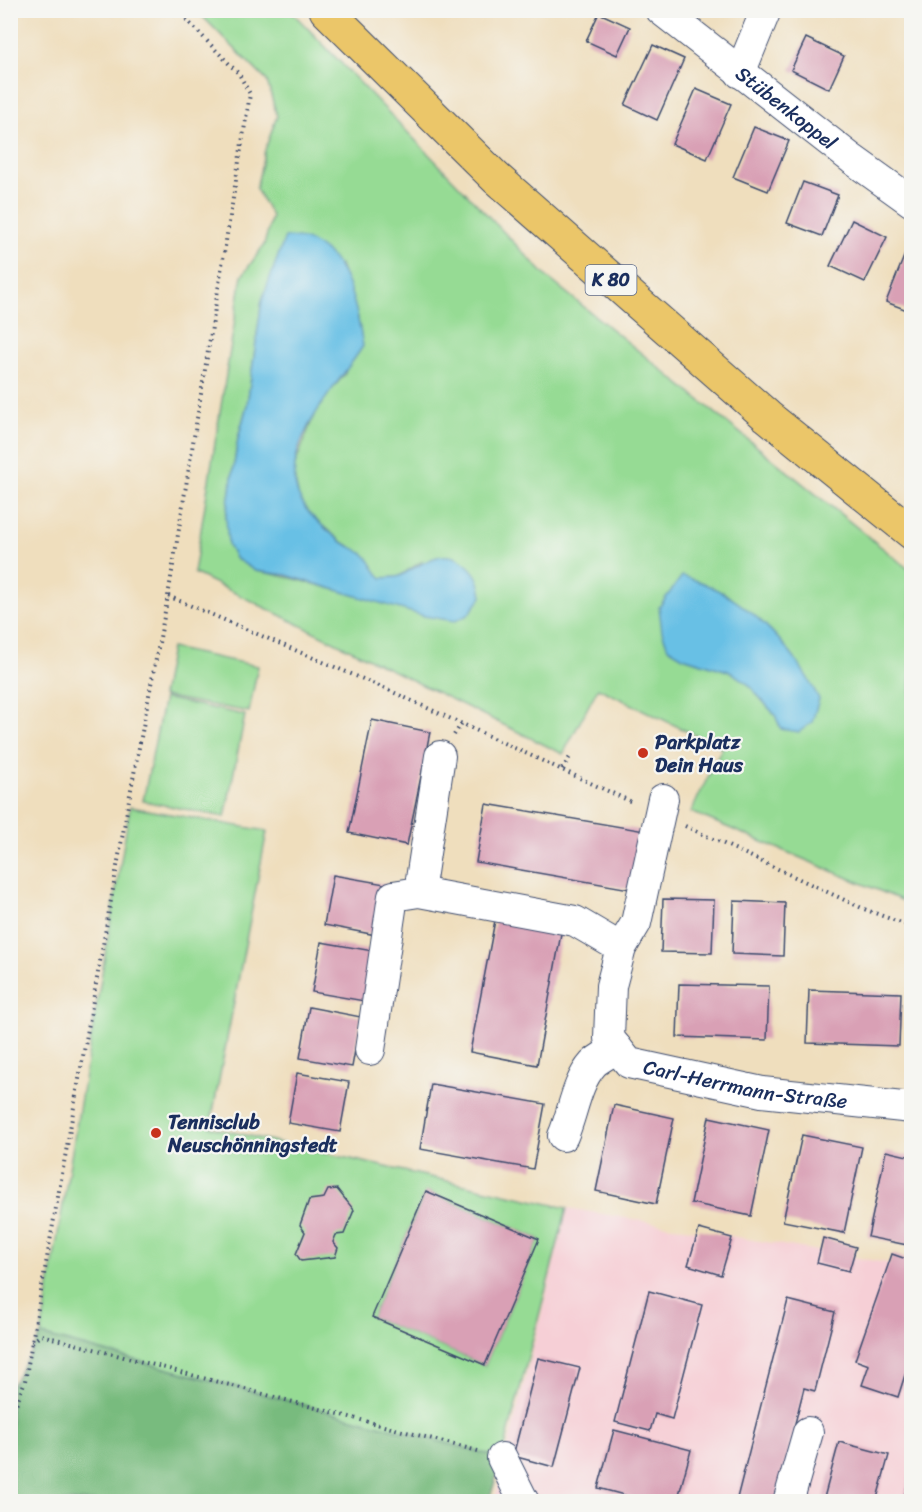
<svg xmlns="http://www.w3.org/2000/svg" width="922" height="1512" viewBox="0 0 922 1512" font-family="Sriracha,sans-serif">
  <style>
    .built { fill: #f6cfd6 }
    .green { fill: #96db94; stroke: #588579; stroke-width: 1.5; fill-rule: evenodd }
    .forest { fill: #78bb7e; stroke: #4a756e; stroke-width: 1.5 }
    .water { fill: #68c0e5; stroke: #4278a2; stroke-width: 1.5 }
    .building { fill: #d9a0b5 }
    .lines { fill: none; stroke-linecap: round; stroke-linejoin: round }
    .minor-casing { stroke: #3b496c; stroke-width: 32 }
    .highway-casing { stroke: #3b496c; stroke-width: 35 }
    .path { stroke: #3b496c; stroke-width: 4; stroke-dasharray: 1.5 4.5; stroke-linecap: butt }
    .minor { stroke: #fff; stroke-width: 30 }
    .highway { stroke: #ebc669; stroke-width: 33 }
    .poi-dot { fill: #c8321e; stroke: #f6f6f2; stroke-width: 2 }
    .labels { text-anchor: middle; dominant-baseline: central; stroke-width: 4.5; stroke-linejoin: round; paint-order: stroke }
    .shield { fill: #f6f6f2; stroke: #5d6b8a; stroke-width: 1.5 }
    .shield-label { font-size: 18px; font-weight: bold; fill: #1b2f5e }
    .street-label { font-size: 20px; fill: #1b2f5e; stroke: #f6f6f2 }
    .poi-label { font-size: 20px; font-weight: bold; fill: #1b2f5e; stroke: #f6f6f2; text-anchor: start }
  </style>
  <rect width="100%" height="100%" fill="#f6f6f2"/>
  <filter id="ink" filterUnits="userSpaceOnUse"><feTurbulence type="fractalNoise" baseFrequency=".0167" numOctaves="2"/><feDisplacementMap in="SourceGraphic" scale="12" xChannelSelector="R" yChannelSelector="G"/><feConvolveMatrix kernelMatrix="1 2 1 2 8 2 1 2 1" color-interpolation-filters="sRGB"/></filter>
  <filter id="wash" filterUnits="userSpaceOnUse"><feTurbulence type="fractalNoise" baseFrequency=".008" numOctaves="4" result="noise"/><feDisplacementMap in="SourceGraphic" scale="24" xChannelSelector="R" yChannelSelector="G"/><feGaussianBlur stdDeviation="1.35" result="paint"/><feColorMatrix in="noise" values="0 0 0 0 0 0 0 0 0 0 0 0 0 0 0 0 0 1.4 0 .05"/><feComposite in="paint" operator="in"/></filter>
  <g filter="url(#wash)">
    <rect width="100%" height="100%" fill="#efdebd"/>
    <polygon class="built" points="568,1208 911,1267 911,1501 494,1502"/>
    <g class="green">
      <path d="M197 11H291L547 277 911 571V904L691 812 722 748 598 688 563 754 194 573 242 276 264 245 272 216 256 189 265 150 277 116 267 81ZM340 265 358 317 345 374 317 407 293 470 299 499 311 516 341 541 365 556 374 571 382 578 398 577 421 562 398 606C350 596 304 578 255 571L226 517 238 438 247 405 262 300ZM723 592 745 609 791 654 775 715 748 684 731 672 683 657Z"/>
      <polygon points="171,648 258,666 249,712 162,696"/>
      <polygon points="164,698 245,715 225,817 143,801"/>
      <path d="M130 807 267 831 210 1127 567 1208 502 1458 41 1335ZM426 1191 539 1239 485 1365 372 1317Z"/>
    </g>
    <polygon class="forest" points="41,1335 502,1458 489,1501 11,1502 11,1387"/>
    <g class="water">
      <path d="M285 237C344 237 355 299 363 346 334 392 262 461 311 515 320 524 331 534 342 542 349 547 360 550 366 556 372 563 374 571 382 578 388 577 395 578 400 576 423 564 443 544 467 565 478 575 480 582 482 597L468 615 455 621 424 616 286 575 255 571 235 558 228 544 226 517 238 439 247 405 262 300Z"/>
      <path d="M682 576C742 592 792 644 819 699L812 722 799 732 781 729 775 715 748 684 731 672 683 657 668 648 662 631 659 607Z"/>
    </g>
    <g id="blocks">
      <g class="building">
        <polygon points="599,13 630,27 617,55 586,41"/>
        <polygon points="806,38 844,56 829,89 791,70"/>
        <polygon points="653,45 684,59 657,120 625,105"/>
        <polygon points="696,89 731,104 707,159 672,144"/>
        <polygon points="754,127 789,141 768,191 733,177"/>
        <polygon points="803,182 838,195 822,236 787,223"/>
        <polygon points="852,220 887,237 865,282 830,266"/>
        <polygon points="907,249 912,251 912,312 886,302"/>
        <polygon points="372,720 430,732 407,845 349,833"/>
        <polygon points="486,804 645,831 635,890 476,862"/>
        <polygon points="333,875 385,884 376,935 324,925"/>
        <polygon points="663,899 714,900 712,953 661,952"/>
        <polygon points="734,901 785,903 783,956 732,954"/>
        <polygon points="496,915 562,928 537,1065 470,1052"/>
        <polygon points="321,942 373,951 364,1001 312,992"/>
        <polygon points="679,984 769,986 767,1040 677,1037"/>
        <polygon points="809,990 901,993 899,1046 807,1043"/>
        <polygon points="309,1007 361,1017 352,1067 300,1058"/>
        <polygon points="297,1073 349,1082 340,1132 288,1123"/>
        <polygon points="431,1084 545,1104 533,1169 420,1149"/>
        <polygon points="614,1105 674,1118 656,1204 596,1191"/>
        <polygon points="709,1117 769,1130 751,1216 691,1203"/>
        <polygon points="802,1135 862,1147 844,1233 783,1221"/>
        <polygon points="886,1151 912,1157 912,1246 868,1237"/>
        <polygon points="337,1189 354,1210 344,1234 336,1235 333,1242 338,1248 335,1257 301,1261 296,1254 305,1232 300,1225 309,1200 324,1198 328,1190"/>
        <polygon points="426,1191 539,1239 485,1365 372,1317"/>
        <polygon points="699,1229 732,1238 721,1275 688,1265"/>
        <polygon points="823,1238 856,1247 849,1271 817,1263"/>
        <polygon points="892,1254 912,1261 912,1375 911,1377 905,1375 898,1397 862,1385 869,1365 855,1360"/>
        <polygon points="649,1291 702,1305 672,1419 655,1414 650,1431 615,1422"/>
        <polygon points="788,1300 835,1312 815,1391 804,1388 775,1502 736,1502"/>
        <polygon points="538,1358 580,1368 554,1467 513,1456"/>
        <polygon points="614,1430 691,1450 677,1502 650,1502 598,1488"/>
        <polygon points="839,1442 889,1455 876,1502 839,1502 824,1498"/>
        <polygon points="911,1471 912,1502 903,1502"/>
      </g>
    </g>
  </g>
  <g filter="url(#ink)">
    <use href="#blocks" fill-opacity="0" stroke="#3b496c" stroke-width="1.5"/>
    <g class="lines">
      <g class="minor-casing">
        <g id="minor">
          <path id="s1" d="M661 10 852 159 912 202"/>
          <polyline points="740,73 766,10"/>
          <path id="s2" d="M663 799 636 923 621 948 611 986 609 1038 629 1063 762 1092 912 1108"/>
          <polyline points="419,892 440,756"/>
          <polyline points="370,1050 393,896 419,892 575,921 621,948"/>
          <path d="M563 1136C573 1113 576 1083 593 1064 599 1058 610 1053 617 1048"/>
          <polyline points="502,1458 524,1502"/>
          <polyline points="788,1502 808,1432"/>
        </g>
      </g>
      <g class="highway-casing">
        <polyline id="highway" points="326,10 496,178 767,416 912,533"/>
      </g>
      <g class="path">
        <polyline points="168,596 250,94 239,74 177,10"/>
        <polyline points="454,735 462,723"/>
        <polyline points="562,769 570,757"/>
        <polyline points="685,826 864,909 912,927"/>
        <polyline points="32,1342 41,1335 478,1451"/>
        <polyline points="10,1420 25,1381 128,805 168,596 384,688 634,803"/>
      </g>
      <use href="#minor" class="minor"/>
      <use href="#highway" class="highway"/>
    </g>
  </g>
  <g class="poi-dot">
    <circle cx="643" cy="753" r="6"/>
    <circle cx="156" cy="1133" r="6"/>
  </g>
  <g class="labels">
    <rect class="shield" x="585.5" y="265" width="51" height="30" rx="4.5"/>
    <g class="shield-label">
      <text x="611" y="280">K 80</text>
    </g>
    <g class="street-label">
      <text stroke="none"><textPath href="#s1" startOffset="159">Stübenkoppel</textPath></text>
      <text stroke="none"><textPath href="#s2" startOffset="398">Carl-Herrmann-Straße</textPath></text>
    </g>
    <g class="poi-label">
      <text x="655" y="742">Parkplatz<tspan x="655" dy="23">Dein Haus</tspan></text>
      <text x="168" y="1122">Tennisclub<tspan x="168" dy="23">Neuschönningstedt</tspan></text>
    </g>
  </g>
  <rect width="922" height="1512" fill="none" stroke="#f6f6f2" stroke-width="36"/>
</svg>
